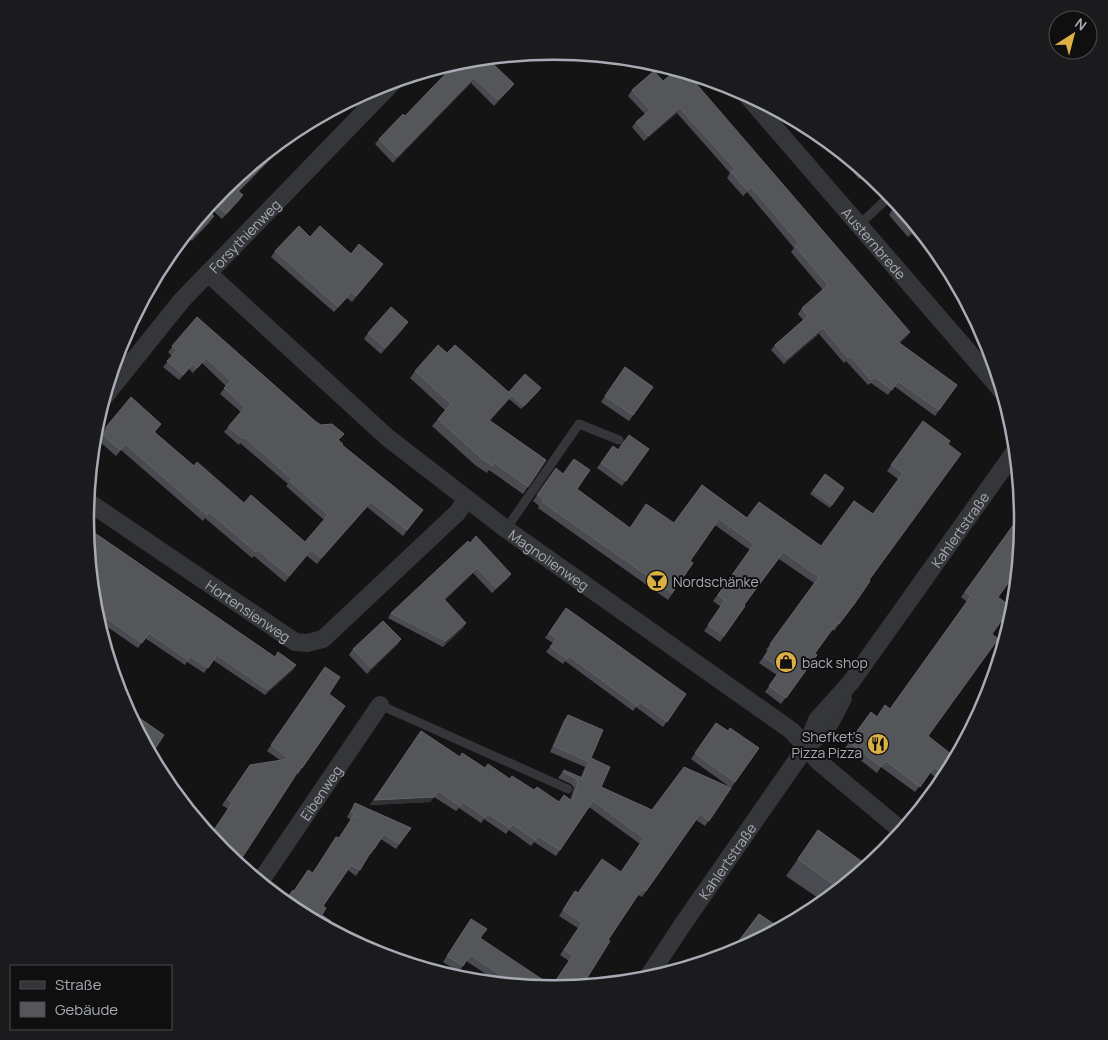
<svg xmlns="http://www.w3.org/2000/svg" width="1108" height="1040" viewBox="0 0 1108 1040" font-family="Manrope,sans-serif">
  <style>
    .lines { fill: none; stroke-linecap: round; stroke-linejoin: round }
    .lane { stroke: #35363a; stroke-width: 9 }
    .street { stroke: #35363a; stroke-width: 18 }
    .wall { fill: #4a4b50 }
    .shaded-wall { fill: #303134 }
    .building { fill: #54565a; stroke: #616368 }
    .labels { text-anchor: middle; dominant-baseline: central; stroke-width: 4; stroke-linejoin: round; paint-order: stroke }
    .street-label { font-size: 14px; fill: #a7abb4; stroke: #0f0f10 }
    .poi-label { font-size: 14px; fill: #a7abb4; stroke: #0f0f10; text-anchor: start }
    .rim { fill: none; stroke: #a7abb4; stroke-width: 2.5 }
  </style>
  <rect width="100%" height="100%" fill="#141415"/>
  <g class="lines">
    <g class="lane">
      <polyline points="859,225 891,195"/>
      <polyline points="506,529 579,424 619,440"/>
      <polyline points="380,705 568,789"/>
    </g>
    <g class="street">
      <path id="s1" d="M745 93 1003 392"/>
      <path id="s2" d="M208 273 388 438 506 529 792 731 818 761 902 831"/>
      <path id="s3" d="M104 397 182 300 394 81"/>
      <path id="s4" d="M87 501 295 642 307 643 323 639 457 513 467 499"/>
      <path d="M808 744C828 732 833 718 843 698"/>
      <path id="s5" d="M260 882 380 705"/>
      <path id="s6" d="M646 980 683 924 806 747 817 720 851 682 1016 450"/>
    </g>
  </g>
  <g class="wall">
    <polygon points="495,57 490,62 514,84 510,89 494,106 471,83 393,163 375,144 379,139 405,116 463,60"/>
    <polygon points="663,81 906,337 900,343 957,385 935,416 894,386 888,395 871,383 868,385 846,361 844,363 819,334 784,364 771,350 775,345 803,320 798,314 802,308 823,290 791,252 794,248 747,192 743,196 727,178 730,173 677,113 644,141 632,127 636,122 645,114 628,96 632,90"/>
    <polygon points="296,132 292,137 239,192 243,195 239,201 222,219 208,206 223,188"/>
    <polygon points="844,154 886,189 887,191 883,194 865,174 859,179 841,158"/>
    <polygon points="894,199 944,260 951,274 949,276 912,234 908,237 889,215 894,207 891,203"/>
    <polygon points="206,209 210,222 192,241 185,234"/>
    <polygon points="310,237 351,254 383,264 352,302 347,298 334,312 271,257 275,251"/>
    <polygon points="197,317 316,422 339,440 342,445 423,510 403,536 367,507 317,564 307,556 285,582 254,556 252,558 205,518 203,521 121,450 116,456 99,441 104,434 102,432 106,427 161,424 155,432 194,466 244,503 305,542 324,520 286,486 288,484 240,443 239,445 224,432 241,412 220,394 226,386 202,363 193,373 189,369 179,380 163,367 172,356 168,352"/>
    <polygon points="403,329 381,354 364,339 368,333"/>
    <polygon points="447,353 509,392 539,391 521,409 509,399 490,421 546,460 523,494 489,470 487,473 475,465 432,426 438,419 445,410 410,378 415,371"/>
    <polygon points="625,367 653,387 629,421 601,402"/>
    <polygon points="923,421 948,444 869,580 870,581 834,631 832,629 815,654 817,655 781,704 765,692 777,675 759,663 768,651 766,650 814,583 779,559 744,605 745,606 720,642 704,631 721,607 713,601 750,550 715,525 690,561 693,563 668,600 538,508 539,506 533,501 556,468 577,489 630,528 674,523 702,485 747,518 821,546 873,514 898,479 887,471"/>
    <polygon points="613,446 618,450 649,449 622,486 597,468"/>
    <polygon points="825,474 844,488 830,508 810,494"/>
    <polygon points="1022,513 998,597 992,634 928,736 956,758 942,782 930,773 915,792 881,767 877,773 845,748 871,712 877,717 890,709 967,602 961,597"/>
    <polygon points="86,527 293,670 265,695 213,660 204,673 187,662 185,665 145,638 138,648 97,620 94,611"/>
    <polygon points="470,543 511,574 507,579 492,593 473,573 445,600 463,628 443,647 388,618 391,613"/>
    <polygon points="566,608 686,694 663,727 636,707 633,711 565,661 563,664 546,652 553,643 545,638"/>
    <polygon points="401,639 397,645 367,674 349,655 353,649"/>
    <polygon points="325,667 329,694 345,706 298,774 297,773 228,809 222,805 250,765 280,760 267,751"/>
    <polygon points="568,715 591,758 601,787 652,810 731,788 705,826 696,820 642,897 638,895 554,989 497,981 466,961 459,972 443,962 471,919 480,938 552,986 569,961 560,955 578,928 559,916 575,891 578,893 621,872 640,844 589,807 556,856 534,842 531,846 509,830 506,834 484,819 481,823 459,808 456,811 434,797 430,802 370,805 421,731 460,757 485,768 559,802 570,800 574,788 571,784 558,778 564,770 581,777 585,767 550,752 564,720"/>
    <polygon points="716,723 728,731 759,748 731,788 691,759"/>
    <polygon points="355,803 411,828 396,849 381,839 371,854 370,854 356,876 348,870 323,906 322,915 326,927 294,891 312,873 339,838 351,820 347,817"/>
    <polygon points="818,830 868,866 824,902 786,876"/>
    <polygon points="780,928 733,953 730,954 738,942"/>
  </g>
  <g class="shaded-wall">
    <polygon points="474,78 471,83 393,163 397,157"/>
    <polygon points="514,84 510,89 494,106 498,100"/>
    <polygon points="680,108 677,113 644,141 648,136"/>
    <polygon points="296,132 292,137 234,197 238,191"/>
    <polygon points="865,171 866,173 859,179"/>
    <polygon points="243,195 239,201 222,219 226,214"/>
    <polygon points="214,216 210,222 192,241 197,234"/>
    <polygon points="917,227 912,234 908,237 914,229"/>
    <polygon points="383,264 379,270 352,302 356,296"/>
    <polygon points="408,322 403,329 381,354 385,348"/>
    <polygon points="823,328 819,334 784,364 787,359"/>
    <polygon points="910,332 906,337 894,347 898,342"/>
    <polygon points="512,395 507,402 484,427 489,420"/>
    <polygon points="371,502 367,507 317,564 321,558"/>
    <polygon points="311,550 307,556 285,582 289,576"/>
    <polygon points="477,568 473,573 441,604 444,599"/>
    <polygon points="511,574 507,579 492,593 496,588"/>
    <polygon points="466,623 463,628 443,647 446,641"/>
    <polygon points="401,639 397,645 367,674 371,668"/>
    <polygon points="296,665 293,670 265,695 268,690"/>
    <polygon points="434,797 430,802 370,805 374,800"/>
  </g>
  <g class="building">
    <polygon points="493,57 490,61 514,84 498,100 474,78 397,157 379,139 403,114 405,116 457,62 463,60"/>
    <polygon points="677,70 687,73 910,332 898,342 957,385 939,410 898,381 892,390 875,377 871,380 850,356 848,358 823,328 787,359 775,345 808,316 802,308 828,285 795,246 799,243 751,187 747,190 731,172 735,169 680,108 648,136 636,122 650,110 632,90 654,71 663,81"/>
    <polygon points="294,130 296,132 238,191 243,195 226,214 212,201 223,188"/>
    <polygon points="898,204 917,227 914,229 894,207"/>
    <polygon points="206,209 214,216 197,234 190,228"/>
    <polygon points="299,226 310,237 320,226 351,254 359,244 383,264 356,296 351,292 338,307 275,251"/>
    <polygon points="391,307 408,322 385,348 368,333"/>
    <polygon points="135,314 139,317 123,337"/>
    <polygon points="197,317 316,422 321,425 332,424 344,434 338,440 343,444 342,445 423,510 407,530 371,502 321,558 311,550 289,576 258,550 256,552 209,512 207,515 125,444 120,450 103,435 108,429 106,427 131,397 161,424 154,432 194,466 197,462 244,503 251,495 305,542 328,515 290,481 292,479 244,437 243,439 228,427 245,407 224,388 231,381 206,358 197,368 192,364 183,375 167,361 177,350 172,346"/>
    <polygon points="438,345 447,353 455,345 512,395 489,420 546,460 528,487 495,463 492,466 480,457 438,419 451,404 415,371"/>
    <polygon points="625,367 653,387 633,415 605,396"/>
    <polygon points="525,374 541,388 524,406 511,395 512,395 509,392"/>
    <polygon points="923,421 950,441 948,444 961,454 869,580 870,581 855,603 839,624 837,623 815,653 817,655 786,698 769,686 781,669 764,657 772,645 770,644 819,577 783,552 744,605 745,606 724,636 708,625 725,600 718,595 754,544 718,518 717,522 690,561 693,563 672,593 542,502 544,500 537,495 556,468 563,474 574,459 590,470 577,489 630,528 646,504 674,523 702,485 747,518 759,502 821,546 854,501 873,514 903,473 891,465"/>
    <polygon points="629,435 649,449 626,481 601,463 613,446 618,450"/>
    <polygon points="825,474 844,488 832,505 813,491"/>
    <polygon points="1022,513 1023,520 1018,570 998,597 1011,607 992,634 998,639 928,736 956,758 946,776 934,767 920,787 886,761 881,767 849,742 871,712 877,717 885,705 890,709 971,596 965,592"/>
    <polygon points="86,527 275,657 278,652 296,665 268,690 217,655 208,668 190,656 188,660 149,633 142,643 94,610"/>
    <polygon points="476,536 511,574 496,588 477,568 444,599 466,623 446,641 391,613 468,541 470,543"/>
    <polygon points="566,608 686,694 667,722 640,702 637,706 569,656 567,659 550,647 557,638 549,633"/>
    <polygon points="383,621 401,639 371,668 353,649"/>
    <polygon points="325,667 340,677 329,694 345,706 302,768 301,767 238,864 222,851 210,836 232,803 227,799 250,765 289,759 271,745"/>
    <polygon points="124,704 137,714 135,715 164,735 151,755"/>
    <polygon points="568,715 603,730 591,758 610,767 601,787 652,810 684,767 731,788 709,821 700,814 646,891 642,889 608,940 610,941 582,986 554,989 497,983 501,975 470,955 463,966 447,956 471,919 487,929 480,938 552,986 573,955 564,950 582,923 563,910 575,891 578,893 602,859 621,872 644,838 593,801 560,850 538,836 535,840 513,824 510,828 488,814 485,817 463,802 460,806 438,791 434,797 374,800 421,731 460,757 462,753 485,768 488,764 510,779 512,776 534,790 537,787 559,802 564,795 572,801 578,782 575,778 563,772 564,770 582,778 589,762 554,746"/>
    <polygon points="716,723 728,731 730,728 759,748 735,782 695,753"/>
    <polygon points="355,803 411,828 399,844 384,834 374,849 373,848 360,870 351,865 323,906 326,908 322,915 331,921 326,927 293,910 284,902 293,890 294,891 308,870 313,873 336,837 339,838 354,815 361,819 351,812"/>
    <polygon points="818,830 868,866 840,889 798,859"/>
    <polygon points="759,914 780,928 745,947 738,942"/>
  </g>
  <defs>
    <g id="bar-disc" transform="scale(1.125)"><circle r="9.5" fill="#dcb045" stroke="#0f0f10"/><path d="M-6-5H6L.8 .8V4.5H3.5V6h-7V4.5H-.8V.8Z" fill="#111"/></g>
    <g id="shop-disc" transform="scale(1.125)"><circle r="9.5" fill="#dcb045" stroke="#0f0f10"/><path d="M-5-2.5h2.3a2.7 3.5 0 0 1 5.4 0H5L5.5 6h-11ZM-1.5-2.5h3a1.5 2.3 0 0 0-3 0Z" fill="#111"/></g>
    <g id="restaurant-disc" transform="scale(1.125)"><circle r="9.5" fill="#dcb045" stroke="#0f0f10"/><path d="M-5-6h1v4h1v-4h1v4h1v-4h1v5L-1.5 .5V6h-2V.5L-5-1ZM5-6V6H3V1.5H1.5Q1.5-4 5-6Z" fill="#111"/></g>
  </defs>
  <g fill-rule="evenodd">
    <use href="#bar-disc" x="657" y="581"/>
    <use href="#shop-disc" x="786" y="662"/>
    <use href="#restaurant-disc" x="878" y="744"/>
  </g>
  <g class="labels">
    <g class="street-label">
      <text stroke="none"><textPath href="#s3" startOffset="214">Forsythienweg</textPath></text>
      <text stroke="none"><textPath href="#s1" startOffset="198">Austernbrede</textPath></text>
      <text stroke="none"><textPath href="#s6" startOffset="550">Kahlertstraße</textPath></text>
      <text stroke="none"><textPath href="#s2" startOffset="446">Magnolienweg</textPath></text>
      <text stroke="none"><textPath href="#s4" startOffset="195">Hortensienweg</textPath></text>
      <text stroke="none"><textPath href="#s5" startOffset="108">Eibenweg</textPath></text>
      <text stroke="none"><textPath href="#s6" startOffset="144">Kahlertstraße</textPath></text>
    </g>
    <g class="poi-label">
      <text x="673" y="581">Nordschänke</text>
      <text x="802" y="662">back shop</text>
      <text x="862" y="736" text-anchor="end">Shefket's<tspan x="862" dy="16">Pizza Pizza</tspan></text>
    </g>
  </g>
  <path d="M0 0H1108V1040H0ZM94 520a460 460 0 1 1 920 0a460 460 0 1 1-920 0Z" fill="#1b1b1d" fill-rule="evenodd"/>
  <path class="rim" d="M94 520a460 460 0 1 1 920 0a460 460 0 1 1-920 0Z"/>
  <rect x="10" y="965" width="162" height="65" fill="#0f0f10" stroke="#4c4d52"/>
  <rect x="20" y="981" width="25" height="8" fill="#35363a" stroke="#4c4d52"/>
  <text x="55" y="990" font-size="15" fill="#a7abb4">Straße</text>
  <rect x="20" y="1002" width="25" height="15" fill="#54565a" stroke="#4c4d52"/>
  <text x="55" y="1015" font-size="15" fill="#a7abb4">Gebäude</text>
  <g transform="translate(1073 35) rotate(36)"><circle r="24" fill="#0f0f10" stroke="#4c4d52"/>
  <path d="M0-4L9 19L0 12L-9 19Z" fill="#dcb045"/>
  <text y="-8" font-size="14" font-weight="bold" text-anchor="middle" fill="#a7abb4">N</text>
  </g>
</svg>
